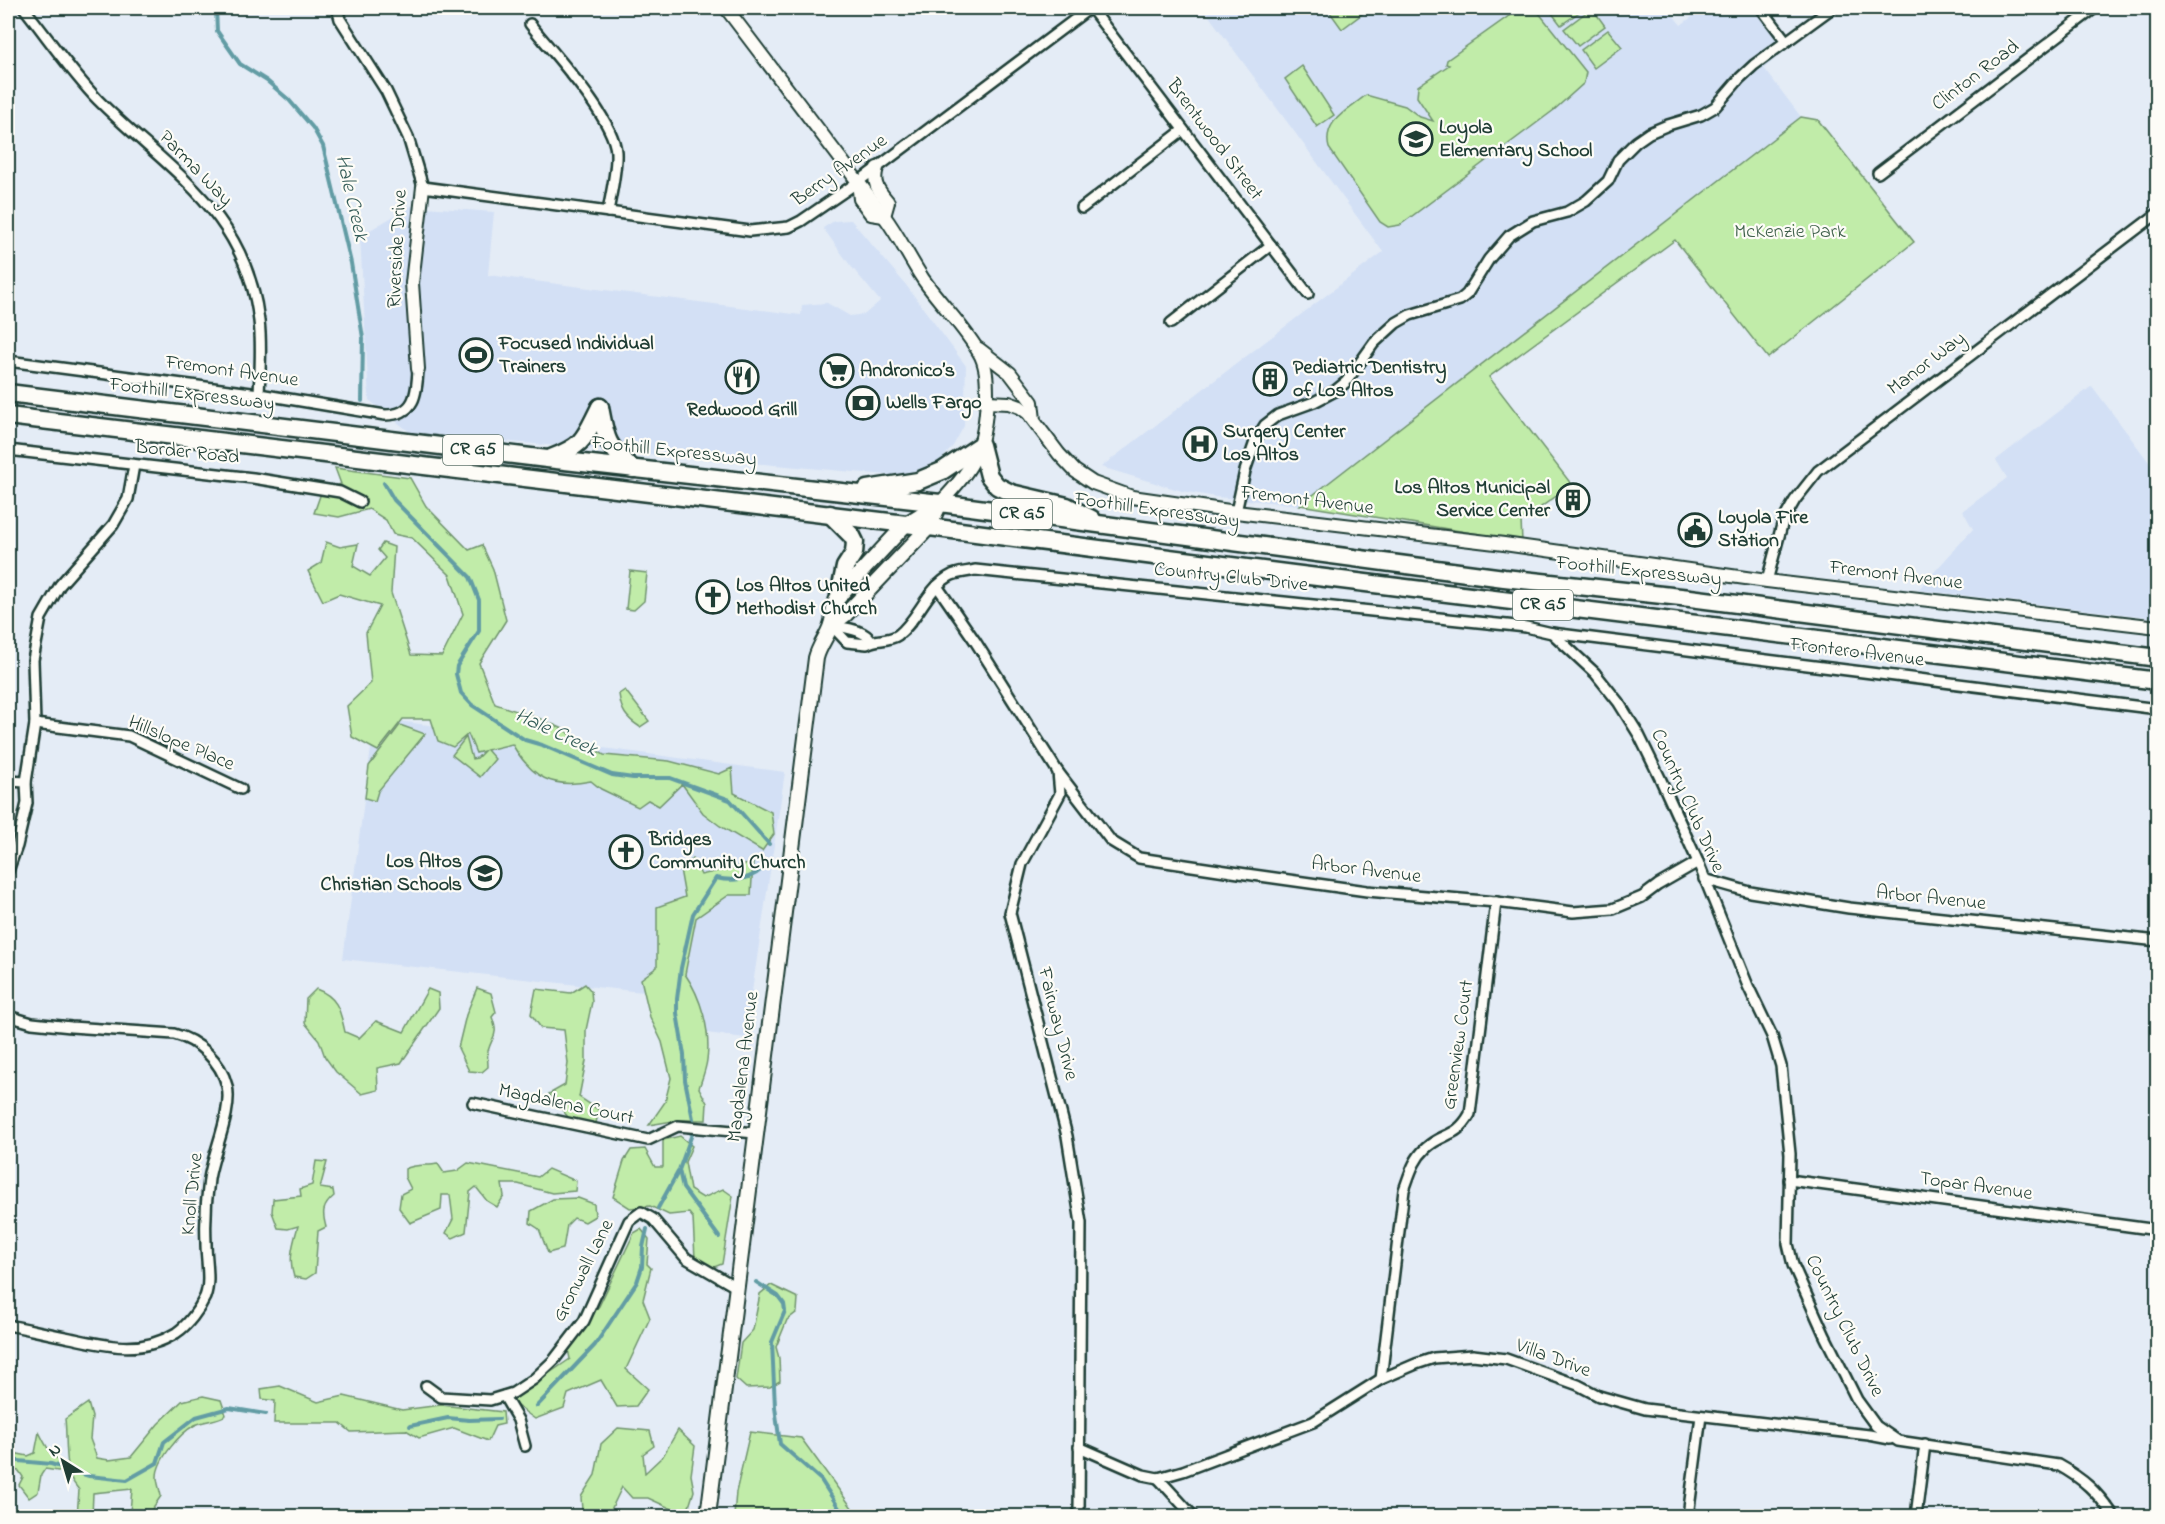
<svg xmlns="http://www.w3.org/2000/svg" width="2165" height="1524" viewBox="0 0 2165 1524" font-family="'Indie Flower',sans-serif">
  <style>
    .built { fill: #d3e0f5 }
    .green { fill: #c1eca9; stroke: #70946e; stroke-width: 1.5 }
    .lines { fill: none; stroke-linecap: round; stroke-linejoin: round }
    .stream { stroke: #629ca4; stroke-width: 4 }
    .minor-casing { stroke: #1f3d34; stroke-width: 14 }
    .tertiary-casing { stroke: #1f3d34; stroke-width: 16 }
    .secondary-casing { stroke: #1f3d34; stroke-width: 18 }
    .trunk-casing { stroke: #1f3d34; stroke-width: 21 }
    .minor { stroke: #fdfcf7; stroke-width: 9 }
    .tertiary { stroke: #fdfcf7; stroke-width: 12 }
    .secondary { stroke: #fdfcf7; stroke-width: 14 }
    .trunk { stroke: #fdfcf7; stroke-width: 16 }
    .labels { text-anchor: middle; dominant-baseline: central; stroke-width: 4.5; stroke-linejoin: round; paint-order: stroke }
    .shield { fill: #fdfcf7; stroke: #62766e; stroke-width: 1.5 }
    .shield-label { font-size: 18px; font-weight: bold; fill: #1f3d34 }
    .street-label { font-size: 20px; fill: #1f3d34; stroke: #fdfcf7 }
    .poi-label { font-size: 20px; font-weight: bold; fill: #1f3d34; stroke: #fdfcf7; text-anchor: start }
    .park-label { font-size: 20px; fill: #3f604b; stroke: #fdfcf7 }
    .water-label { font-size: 21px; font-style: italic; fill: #355d59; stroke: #fdfcf7 }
  </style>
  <rect width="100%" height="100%" fill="#e4ecf6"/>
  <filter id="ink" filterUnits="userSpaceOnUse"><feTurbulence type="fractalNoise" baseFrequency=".0167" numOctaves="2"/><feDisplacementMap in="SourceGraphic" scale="12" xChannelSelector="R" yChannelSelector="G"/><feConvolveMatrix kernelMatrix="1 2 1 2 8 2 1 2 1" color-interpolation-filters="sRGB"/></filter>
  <g filter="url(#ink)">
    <g class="built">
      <polygon points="1203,8 1667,8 1681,25 1704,8 1756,8 1792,45 1764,68 1801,117 1300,505 1216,497 1182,491 1101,467 1383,252"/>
      <polygon points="411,206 494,212 488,275 801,315 802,305 827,303 850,316 865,314 880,301 850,265 823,228 834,221 851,220 906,285 966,366 964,426 953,446 932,471 899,476 411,433 369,400 360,236"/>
      <polygon points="2092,386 2157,473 2157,618 1918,590 1973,529 1963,511 2007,478 1996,460"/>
      <polygon points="375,718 785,772 745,1038 699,1032 686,995 632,991 343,959"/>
    </g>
    <g class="green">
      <polygon points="1327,8 1357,8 1362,14 1342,29"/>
      <path d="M1529 8H1535L1586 72 1584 83 1554 110 1400 225 1388 227 1380 222 1329 148C1322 121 1348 110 1366 95L1405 106 1420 117 1433 121 1417 97 1418 86 1449 65 1446 64 1447 60 1516 11Z"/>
      <polygon points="1548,8 1585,8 1561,25"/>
      <polygon points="1592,8 1605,26 1578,46 1564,29"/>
      <polygon points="1608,30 1622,47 1594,68 1581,50"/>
      <polygon points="1302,66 1334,115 1317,127 1285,79"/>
      <polygon points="1801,117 1818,120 1914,242 1768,358 1675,240 1489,377 1572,485 1521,521 1522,541 1300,505"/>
      <path d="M335 468 410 478 426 506 469 550 482 545 493 569 506 620 479 663 495 704 538 718 561 728 604 755 669 761 719 774 732 768 734 793 771 812 774 834 762 851 720 826 703 813 682 784 659 806 648 800 638 807 601 789 591 781C552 789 532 778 512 744L487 750 495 759 480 777 452 755 466 737 472 759 477 758 484 751 476 753 468 734 453 747 438 741 431 719H403L378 751 352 737 347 706 371 683 366 633 380 606 339 594 323 601 308 571 321 563 326 542 340 547 358 544 353 566 370 576 385 558 378 550 383 543 394 547 391 593 411 655 442 656 463 614 450 575 412 538 393 534 386 520 369 509 339 517 314 513 322 490 341 484Z"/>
      <polygon points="630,571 647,573 644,601 634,610 626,609"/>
      <path d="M625 690 649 721 640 727C626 718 621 711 619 694Z"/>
      <polygon points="400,725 425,734 378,791 375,801 365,798 369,766"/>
      <path d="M693 859 701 875 753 863 751 895H729L696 918 685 974C701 997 711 1031 707 1060 706 1069 702 1079 699 1088L707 1103 706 1120H679L649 1125 665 1102 671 1078 662 1042 650 1017 641 979 657 967V907L685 897 680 869Z"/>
      <polygon points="585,984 591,991 592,1002 586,1030 586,1061 579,1097 599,1110 596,1123 573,1123 549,1094 565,1085 568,1063 564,1030 541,1028 531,1014 536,989 571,993"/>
      <path d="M477 988 491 993 496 1012 492 1017C499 1036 493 1034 488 1051 487 1055 488 1062 488 1067L482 1072 469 1071 458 1048 466 1015Z"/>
      <path d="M316 989C338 997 340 1010 345 1032L359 1038 376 1021 404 1032 428 989 438 993 439 1008 401 1063 377 1068 378 1090 362 1094 336 1072 325 1057 319 1040 305 1023 306 999Z"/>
      <polygon points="680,1136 692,1146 685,1162 690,1190 703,1198 723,1189 733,1196 722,1264 709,1269 695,1259 693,1218 689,1213 669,1215 650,1206 630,1208 613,1197 624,1161 631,1150 645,1149 655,1167 663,1167 663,1140"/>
      <path d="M316 1161 327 1162 320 1188 333 1190 334 1196C322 1206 322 1213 326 1227L318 1231 315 1273 306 1279 294 1277C288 1259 293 1244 298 1226L288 1229 278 1228 272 1212 273 1199 301 1196 300 1189 312 1185Z"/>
      <path d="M468 1163 538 1177 548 1169 576 1181 575 1191 552 1193 518 1184H502L504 1196 497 1207 487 1201 476 1187 470 1192 466 1232 453 1238 446 1233 453 1219 450 1195H442L441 1210 410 1223 399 1208 401 1194 411 1189 405 1177V1169C415 1164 427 1166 438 1164L444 1173 457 1171Z"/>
      <polygon points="578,1198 594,1204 595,1216 585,1222 574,1218 567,1225 563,1249 548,1253 539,1229 530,1223 531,1211 553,1199"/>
      <polygon points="641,1229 649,1239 647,1264 651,1268 643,1300 650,1318 626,1369 648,1389 636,1406 617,1407 601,1380 568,1394 564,1408 535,1419 513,1403 521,1382 545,1376 570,1359 567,1344 599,1306 634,1233"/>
      <polygon points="771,1285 798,1298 797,1312 787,1320 776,1347 779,1358 780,1381 770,1387 746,1388 736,1379 741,1343 753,1330 760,1294"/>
      <polygon points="280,1386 318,1402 344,1396 402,1410 441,1405 503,1412 504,1424 495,1426 488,1441 454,1428 419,1438 406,1430 351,1432 340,1423 274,1423 275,1401 262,1399 261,1389"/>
      <path d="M203 1396 221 1400 226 1415C217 1421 205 1420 195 1425 180 1433 157 1460 157 1477 157 1483 160 1490 161 1496L148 1515 130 1512 132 1489 93 1493 92 1516H77L79 1490C77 1487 73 1483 71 1478 65 1466 67 1435 65 1419L88 1403 92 1417 90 1439 97 1458 109 1460 131 1457 158 1424 182 1401Z"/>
      <polygon points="618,1428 650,1431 654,1446 643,1454 645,1473 663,1456 678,1430 695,1446 691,1475 694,1491 687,1513 672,1509 648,1498 632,1498 622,1487 608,1516 579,1516 582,1510 581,1497 595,1475 601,1444"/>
      <path d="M39 1432C46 1446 50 1455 64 1463L66 1472 45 1469 41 1475 38 1492 29 1498 19 1485 23 1477 19 1471 8 1470V1452L28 1456 35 1453Z"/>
      <polygon points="750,1432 801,1438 858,1516 734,1516 736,1492"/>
    </g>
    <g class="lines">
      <g class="stream">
        <polyline points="216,8 217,31 240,64 267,81 289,100 313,128 323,146 351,263 363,338 362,401"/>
        <polyline points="384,483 394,500 470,577 479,600 479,631 457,666 456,674 461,693 472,705 525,740 542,745 612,775 633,778 670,778 730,800 769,844"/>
        <path d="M693 1119 685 1080 684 1055 677 1013V999L681 968 693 914 716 878C733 882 754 880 765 865"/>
        <polyline points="692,1134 679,1170 683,1188 719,1237"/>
        <polyline points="658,1208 678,1172"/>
        <polyline points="756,1282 778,1296 784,1304 785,1311 772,1342 775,1407 780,1444 821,1480 844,1516"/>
        <polyline points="537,1406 595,1345 637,1282 642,1267 643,1247 647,1229"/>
        <polyline points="410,1426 448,1418 469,1420 499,1419"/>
        <polyline points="8,1460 51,1464 89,1476 127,1480 157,1463 164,1442 196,1417 229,1408 266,1414"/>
      </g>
      <g class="minor-casing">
        <g id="minor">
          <path d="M24 8C48 38 71 72 98 100 169 171 246 211 259 321 262 345 260 370 259 394"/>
          <polyline points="337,8 340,19 386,91 408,137 423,187 750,231 789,227 801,221 858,182 1090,8"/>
          <polyline points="1091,8 1308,294"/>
          <polyline points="1761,8 1786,41"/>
          <path d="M530 24C552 52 614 118 616 152 617 171 611 193 608 212"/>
          <polyline points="1878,173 2095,8"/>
          <polyline points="1082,208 1183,130"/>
          <polyline points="1171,323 1271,245"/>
          <path d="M8 361 259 394 385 415C415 415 417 394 418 369"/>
          <polyline points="8,450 253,478 340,492 360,502"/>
          <polyline points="1236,512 1245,471 1256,439 1265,425 1278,415 1314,402 1335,391 1346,382 1374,343 1396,323 1410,315 1460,300 1467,294 1489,259 1509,236 1533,221 1567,212 1586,201 1608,181 1618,160 1636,142 1649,133 1668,125 1701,115 1715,107 1740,78 1754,65 1832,8"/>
          <polyline points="1767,581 1783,521 1795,500 1818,471 2158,213"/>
          <polyline points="937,586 975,641 1058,772 1060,794 1022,864 1010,913 1067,1136 1081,1223 1079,1516"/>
          <path d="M831 625 847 642 867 644C876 638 888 642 898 635 919 619 927 587 952 575 959 572 968 572 975 570L1526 627 1552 633 1595 673 1619 703 1639 735 1660 778 1698 862 1748 986 1772 1036 1781 1066 1790 1154 1788 1244 1793 1265 1825 1336 1857 1400 1876 1426 1898 1441 2058 1465C2085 1480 2096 1491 2114 1516"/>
          <path d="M831 625C844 628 864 629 871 641"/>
          <polyline points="1552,633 2158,709"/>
          <polyline points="35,724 129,736 241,789"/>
          <polyline points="1058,772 1111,841 1139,858 1239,873 1367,891 1496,902 1573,912 1613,909 1642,897 1658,885 1698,862"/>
          <polyline points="8,781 26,782"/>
          <polyline points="8,871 17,846 27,803 26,782 35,724 33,660 41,618 60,585 113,525 128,499 134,465"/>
          <polyline points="1704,879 1750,892 1849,908 2158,941"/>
          <path d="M8 1016 32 1023 71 1027 174 1034C198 1040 221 1061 227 1086 233 1111 213 1152 209 1179 206 1200 205 1222 206 1243 206 1261 211 1281 205 1297 199 1310 188 1325 176 1333 141 1355 108 1346 70 1338 49 1334 28 1329 8 1325"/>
          <polyline points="473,1103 648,1140 678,1126 755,1133"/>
          <polyline points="1789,1180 2158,1230"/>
          <path d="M1381 1379 1404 1190C1410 1174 1413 1160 1426 1148 1443 1132 1456 1139 1470 1114L1496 902"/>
          <polyline points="426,1386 441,1397 490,1400 513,1393 534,1379 554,1360 584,1321 629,1221 641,1212 653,1219 686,1258 736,1287"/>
          <polyline points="504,1396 518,1420 525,1446"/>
          <polyline points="1079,1447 1143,1475 1158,1478 1183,1471 1313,1422 1381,1379 1416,1364 1434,1358 1473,1355 1506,1359 1578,1385 1599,1396 1645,1409 1869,1435 1890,1439"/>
          <polyline points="1158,1478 1193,1516"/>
          <polyline points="1688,1516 1701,1416"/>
          <polyline points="1916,1516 1925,1444"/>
        </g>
      </g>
      <g class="tertiary-casing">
        <g id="tertiary">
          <path d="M726 8 884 216C899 236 909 258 923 279 941 305 966 328 981 356 987 369 987 383 987 397 985 448 975 467 940 503"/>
          <path d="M877 168C872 183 878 190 888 202L884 216"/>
          <polyline points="858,182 860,199 871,214 884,216"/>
          <polyline points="979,349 1010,373 1032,402 1034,420"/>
          <polyline points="418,369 412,283 423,187"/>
          <polyline points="987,402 1009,403 1020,407 1028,413 1059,454 1075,471 1093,483 1132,497 1236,512 1504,544 1767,581 2158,627"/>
        </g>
      </g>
      <g class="secondary-casing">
        <g id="secondary">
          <polyline points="831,625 846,614 929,527 940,503"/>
          <path d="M708 1516 816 658C819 646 827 637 831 625 835 613 831 607 839 596L906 524 940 503"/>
        </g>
      </g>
      <g class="trunk-casing">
        <g id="trunk">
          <polyline points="8,393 547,459 940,503 1504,578 1690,598 2158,658"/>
          <path d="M600 407C606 441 607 446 633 469"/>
          <polyline points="8,416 906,524 1293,574 2158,681"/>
          <path d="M551 458C585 445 584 438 600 407"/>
          <polyline points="867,489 918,481 942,471 981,445 989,476 997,486 1011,493 1067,506 1092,519"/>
          <polyline points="830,514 852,536 855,542 854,553 845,567 839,596"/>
        </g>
      </g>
      <use href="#minor" class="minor"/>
      <use href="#tertiary" class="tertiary"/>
      <use href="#secondary" class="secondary"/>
      <use href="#trunk" class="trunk"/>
    </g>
  </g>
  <defs>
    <g id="school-ring" transform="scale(1.725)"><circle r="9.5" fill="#fdfcf7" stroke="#1f3d34" stroke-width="1.5"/><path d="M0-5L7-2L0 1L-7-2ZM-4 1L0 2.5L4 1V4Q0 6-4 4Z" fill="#1f3d34"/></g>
    <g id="stadium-ring" transform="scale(1.725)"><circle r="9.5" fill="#fdfcf7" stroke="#1f3d34" stroke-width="1.5"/><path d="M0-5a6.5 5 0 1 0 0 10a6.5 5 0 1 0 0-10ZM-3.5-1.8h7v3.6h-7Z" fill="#1f3d34"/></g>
    <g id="supermarket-ring" transform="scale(1.725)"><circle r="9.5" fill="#fdfcf7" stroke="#1f3d34" stroke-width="1.5"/><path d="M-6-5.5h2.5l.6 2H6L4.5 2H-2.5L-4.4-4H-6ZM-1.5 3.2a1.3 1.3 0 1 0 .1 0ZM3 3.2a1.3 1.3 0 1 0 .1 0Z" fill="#1f3d34"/></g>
    <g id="restaurant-ring" transform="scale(1.725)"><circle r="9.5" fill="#fdfcf7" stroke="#1f3d34" stroke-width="1.5"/><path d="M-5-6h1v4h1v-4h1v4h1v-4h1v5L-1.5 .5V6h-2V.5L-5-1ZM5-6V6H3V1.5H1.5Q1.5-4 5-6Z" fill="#1f3d34"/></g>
    <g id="building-ring" transform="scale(1.725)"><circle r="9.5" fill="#fdfcf7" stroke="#1f3d34" stroke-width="1.5"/><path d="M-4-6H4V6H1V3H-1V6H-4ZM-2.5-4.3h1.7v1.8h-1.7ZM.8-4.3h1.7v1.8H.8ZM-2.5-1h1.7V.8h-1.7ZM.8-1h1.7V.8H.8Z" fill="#1f3d34"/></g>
    <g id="bank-ring" transform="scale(1.725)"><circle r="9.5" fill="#fdfcf7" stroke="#1f3d34" stroke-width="1.5"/><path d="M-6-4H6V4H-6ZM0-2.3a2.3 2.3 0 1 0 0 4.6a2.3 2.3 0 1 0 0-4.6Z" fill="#1f3d34"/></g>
    <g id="hospital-ring" transform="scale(1.725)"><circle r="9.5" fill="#fdfcf7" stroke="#1f3d34" stroke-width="1.5"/><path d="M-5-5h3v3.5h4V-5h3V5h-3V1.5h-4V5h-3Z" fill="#1f3d34"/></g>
    <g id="civic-ring" transform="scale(1.725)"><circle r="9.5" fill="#fdfcf7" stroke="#1f3d34" stroke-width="1.5"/><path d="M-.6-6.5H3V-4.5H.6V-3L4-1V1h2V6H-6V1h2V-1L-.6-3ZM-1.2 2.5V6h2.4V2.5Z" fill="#1f3d34"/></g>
    <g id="church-ring" transform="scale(1.725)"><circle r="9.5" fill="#fdfcf7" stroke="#1f3d34" stroke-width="1.5"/><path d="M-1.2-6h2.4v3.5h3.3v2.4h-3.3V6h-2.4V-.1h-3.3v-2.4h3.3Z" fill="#1f3d34"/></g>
  </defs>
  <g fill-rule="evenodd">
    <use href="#school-ring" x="1416" y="139"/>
    <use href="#stadium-ring" x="476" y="355"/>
    <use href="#supermarket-ring" x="837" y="371"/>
    <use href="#restaurant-ring" x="742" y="377"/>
    <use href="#building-ring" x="1270" y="379"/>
    <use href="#bank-ring" x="863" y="403"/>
    <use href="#hospital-ring" x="1200" y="444"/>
    <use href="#building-ring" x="1573" y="500"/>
    <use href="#civic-ring" x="1695" y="530"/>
    <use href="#church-ring" x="713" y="597"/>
    <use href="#church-ring" x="626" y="852"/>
    <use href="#school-ring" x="485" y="873"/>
  </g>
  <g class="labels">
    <g class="shield">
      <rect x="443" y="435" width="60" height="30" rx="4.5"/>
      <rect x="992" y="499" width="60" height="30" rx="4.5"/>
      <rect x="1513" y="590" width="60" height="30" rx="4.5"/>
    </g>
    <g class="shield-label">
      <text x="473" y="450">CR G5</text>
      <text x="1022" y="514">CR G5</text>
      <text x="1543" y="605">CR G5</text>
    </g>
    <g class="street-label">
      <text transform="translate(1976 76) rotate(-37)">Clinton Road</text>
      <text transform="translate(1214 140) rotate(53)">Brentwood Street</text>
      <text transform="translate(195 169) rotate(46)">Parma Way</text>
      <text transform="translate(840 171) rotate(-35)">Berry Avenue</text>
      <text transform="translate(398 249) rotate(-87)">Riverside Drive</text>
      <text transform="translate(1927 364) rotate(-37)">Manor Way</text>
      <text transform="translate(232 372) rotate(8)">Fremont Avenue</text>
      <text transform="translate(192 395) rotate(7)">Foothill Expressway</text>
      <text transform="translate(674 452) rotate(6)">Foothill Expressway</text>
      <text transform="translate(187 453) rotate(6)">Border Road</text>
      <text transform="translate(1307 501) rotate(7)">Fremont Avenue</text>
      <text transform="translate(1157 511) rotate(8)">Foothill Expressway</text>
      <text transform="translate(1639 572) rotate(6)">Foothill Expressway</text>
      <text transform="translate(1896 576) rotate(7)">Fremont Avenue</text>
      <text transform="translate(1231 578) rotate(6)">Country Club Drive</text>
      <text transform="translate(1857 653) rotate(7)">Frontero Avenue</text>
      <text transform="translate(181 744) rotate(23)">Hillslope Place</text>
      <text transform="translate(1687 801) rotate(66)">Country Club Drive</text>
      <text transform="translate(1366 871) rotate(7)">Arbor Avenue</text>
      <text transform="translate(1931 899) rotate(6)">Arbor Avenue</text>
      <text transform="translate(1057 1024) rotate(76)">Fairway Drive</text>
      <text transform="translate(1459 1045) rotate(-82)">Greenview Court</text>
      <text transform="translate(744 1067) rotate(-83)">Magdalena Avenue</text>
      <text transform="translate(566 1105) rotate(12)">Magdalena Court</text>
      <text transform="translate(1976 1187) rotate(8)">Topar Avenue</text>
      <text transform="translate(193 1194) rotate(-84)">Knoll Drive</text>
      <text transform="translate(584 1271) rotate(-63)">Gronwall Lane</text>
      <text transform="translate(1844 1326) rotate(64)">Country Club Drive</text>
      <text transform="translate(1553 1359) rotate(20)">Villa Drive</text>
    </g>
    <g class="poi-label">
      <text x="1439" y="128">Loyola<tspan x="1439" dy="23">Elementary School</tspan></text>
      <text x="499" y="344">Focused Individual<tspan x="499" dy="23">Trainers</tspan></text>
      <text x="1293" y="368">Pediatric Dentistry<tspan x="1293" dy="23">of Los Altos</tspan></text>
      <text x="860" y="371">Andronico’s</text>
      <text x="886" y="403">Wells Fargo</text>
      <text x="742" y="410" text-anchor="middle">Redwood Grill</text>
      <text x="1223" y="432">Surgery Center<tspan x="1223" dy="23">Los Altos</tspan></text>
      <text x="1550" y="488" text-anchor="end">Los Altos Municipal<tspan x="1550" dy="23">Service Center</tspan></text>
      <text x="1718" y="518">Loyola Fire<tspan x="1718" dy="23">Station</tspan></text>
      <text x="736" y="586">Los Altos United<tspan x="736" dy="23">Methodist Church</tspan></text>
      <text x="649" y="840">Bridges<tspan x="649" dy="23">Community Church</tspan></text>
      <text x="462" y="862" text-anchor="end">Los Altos<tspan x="462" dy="23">Christian Schools</tspan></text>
    </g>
    <g class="park-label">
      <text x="1790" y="232">McKenzie Park</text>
    </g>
    <g class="water-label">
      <text transform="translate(351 198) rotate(77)">Hale Creek</text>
      <text transform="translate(556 733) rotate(25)">Hale Creek</text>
    </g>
  </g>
  <rect width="2165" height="1524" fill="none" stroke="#fdfcf7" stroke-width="30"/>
  <rect x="15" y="15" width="2135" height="1494" fill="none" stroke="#1f3d34" stroke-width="2" filter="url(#ink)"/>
  <g transform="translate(63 1461) rotate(323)" stroke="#fdfcf7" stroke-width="4.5" paint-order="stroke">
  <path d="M0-4.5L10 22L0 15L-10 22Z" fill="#1f3d34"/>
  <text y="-9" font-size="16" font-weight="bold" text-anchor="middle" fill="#1f3d34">N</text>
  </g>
</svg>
